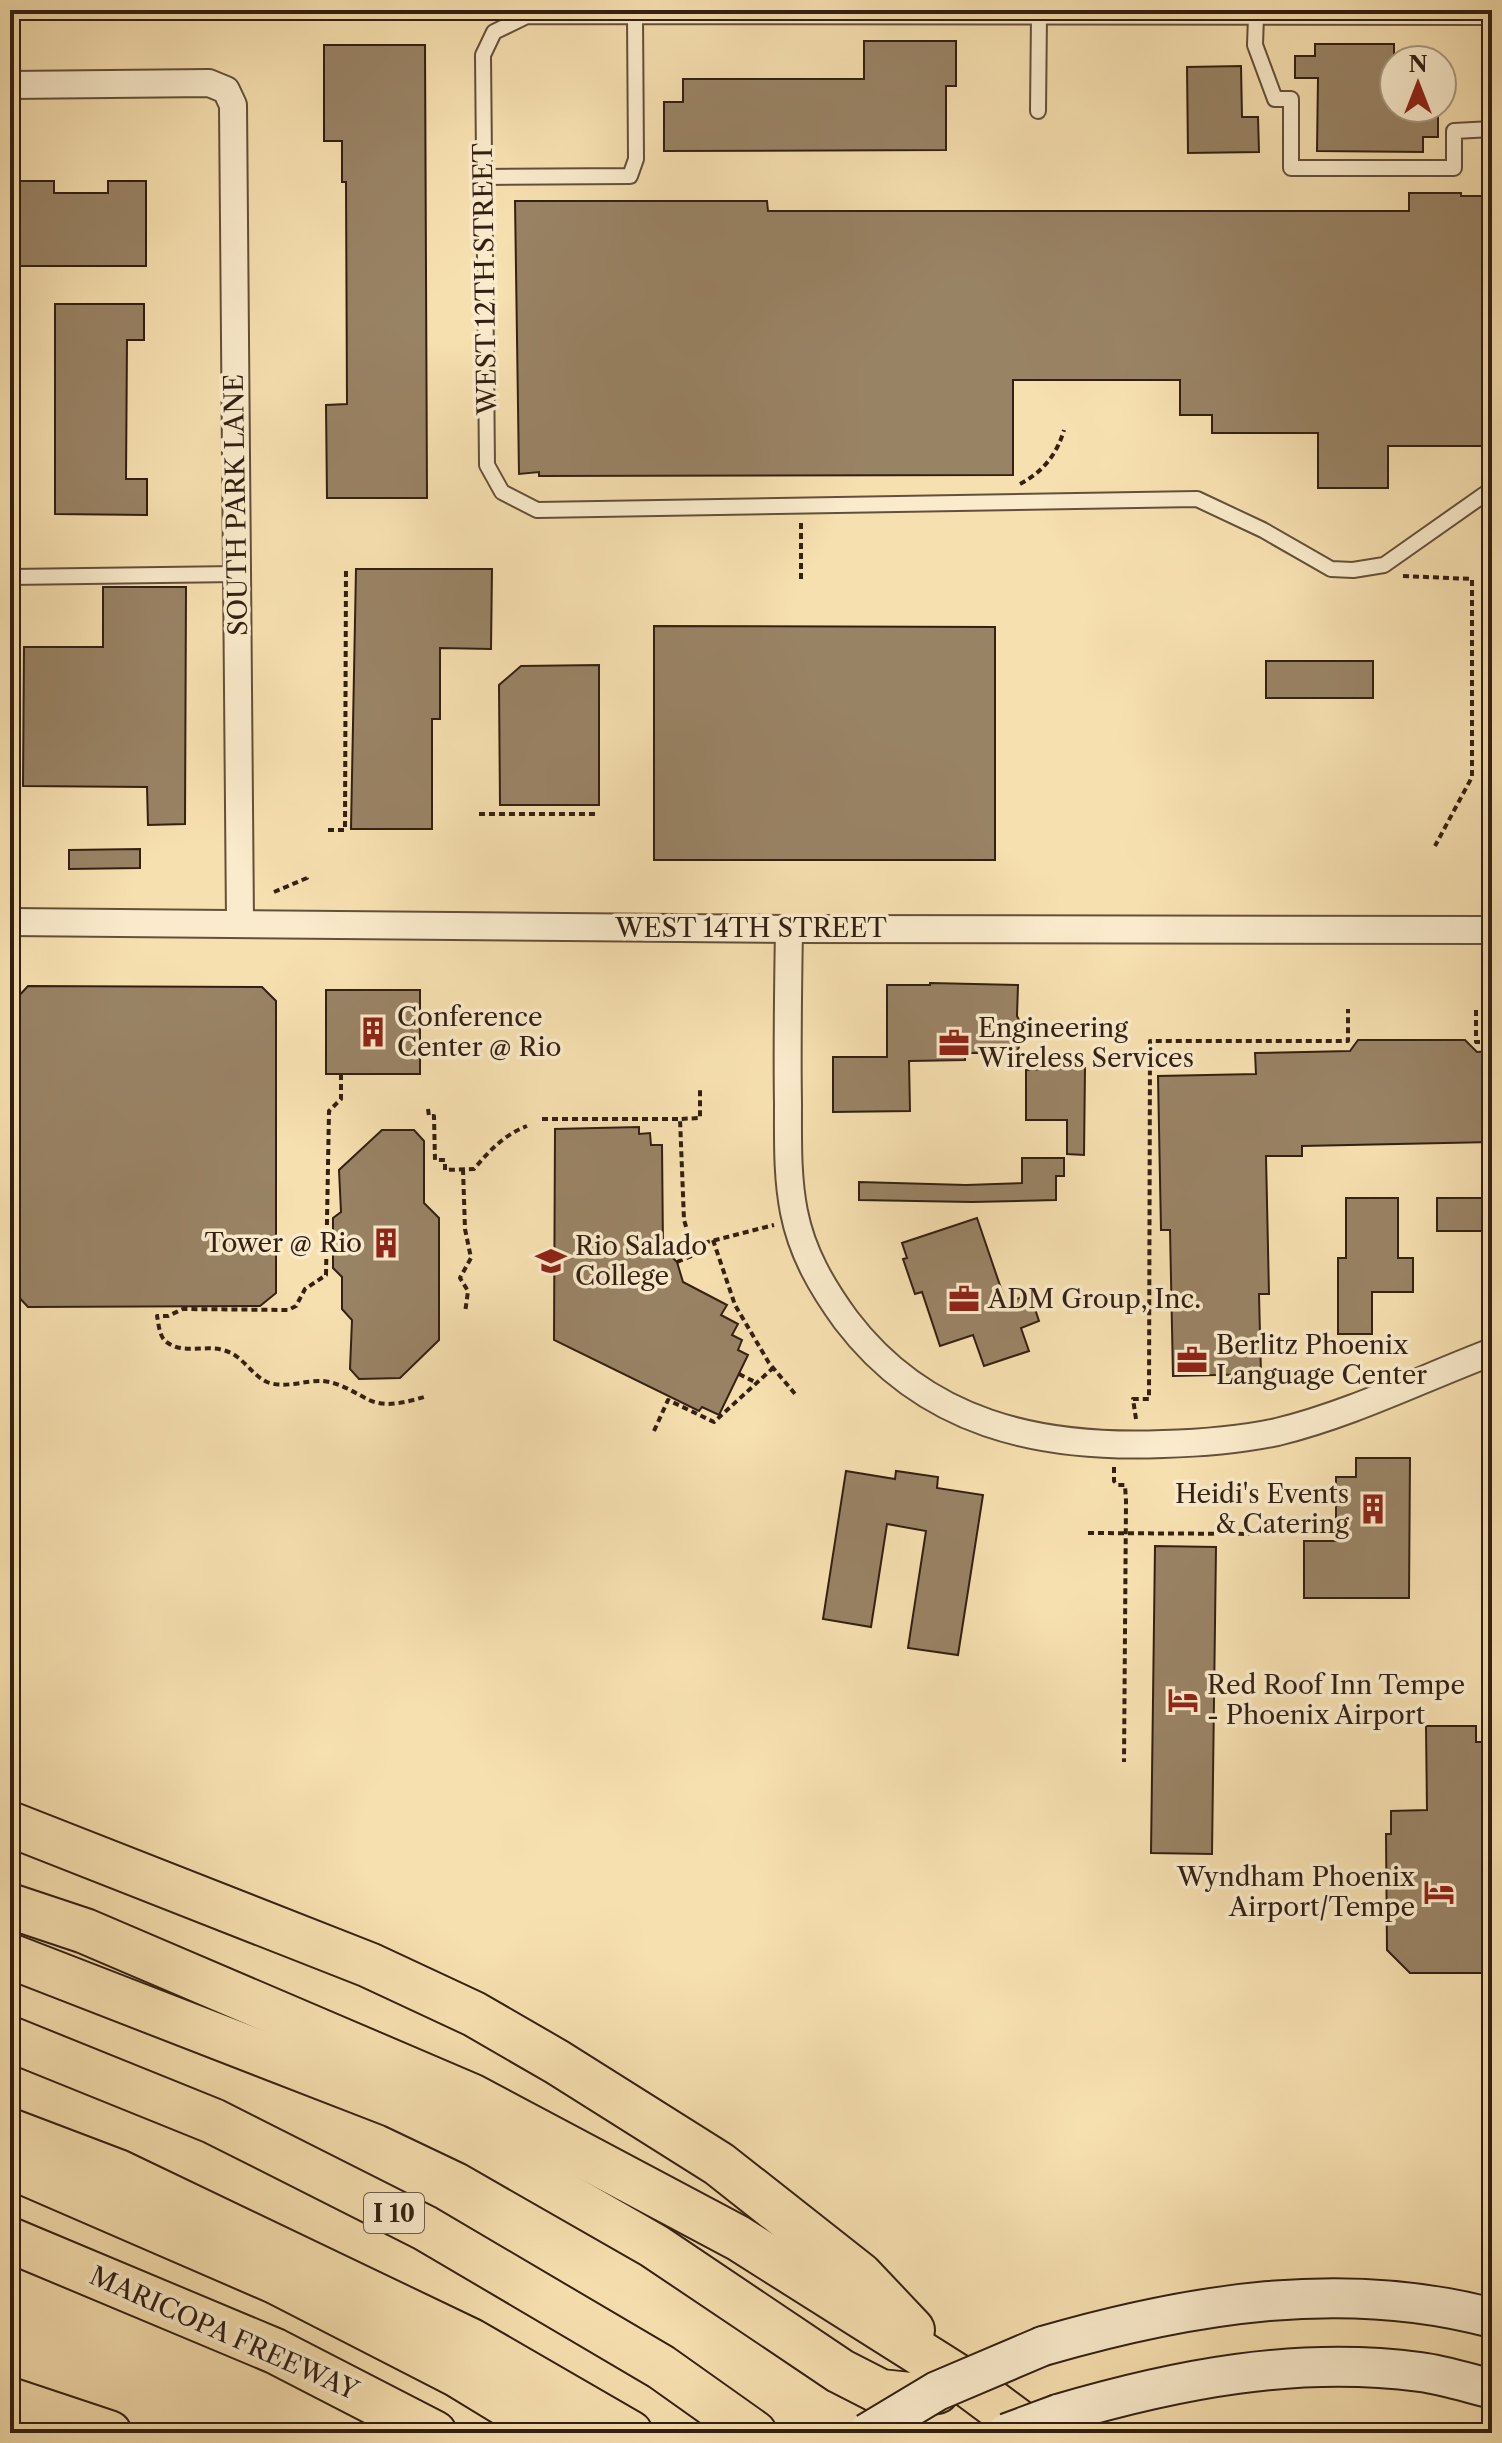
<svg xmlns="http://www.w3.org/2000/svg" width="1502" height="2443" viewBox="0 0 1502 2443" font-family="'Libre Caslon Text',serif">
  <style>
    .building { fill: #998365; stroke: #331f13; stroke-width: 2 }
    .lines { fill: none; stroke-linecap: round; stroke-linejoin: round }
    .lane-casing { stroke: #644f3a; stroke-width: 18 }
    .street-casing { stroke: #644f3a; stroke-width: 30 }
    .secondary-casing { stroke: #331f13; stroke-width: 42 }
    .highway-casing { stroke: #331f13; stroke-width: 48 }
    .path { stroke: #331f13; stroke-width: 4; stroke-dasharray: 6 4; stroke-linecap: butt }
    .lane { stroke: #faebcc; stroke-width: 14 }
    .street { stroke: #faebcc; stroke-width: 26 }
    .secondary { stroke: #faebcc; stroke-width: 38 }
    .highway { stroke: #f7e0b0; stroke-width: 44 }
    .secondary-bridge-casing { stroke: #331f13; stroke-width: 42; stroke-linecap: butt }
    .secondary-bridge { stroke: #faebcc; stroke-width: 38 }
    .labels { text-anchor: middle; dominant-baseline: central; stroke-width: 7; stroke-linejoin: round; paint-order: stroke }
    .shield { fill: #faebcc; stroke: #6f5c4a; stroke-width: 2 }
    .shield-label { font-size: 24px; font-weight: bold; fill: #331f13 }
    .street-label { font-size: 26px; fill: #331f13; stroke: #faebcc }
    .poi-label { font-size: 26px; fill: #331f13; stroke: #faebcc; text-anchor: start }
  </style>
  <rect width="100%" height="100%" fill="#f7e0b0"/>
  <filter id="stains"><feTurbulence type="fractalNoise" baseFrequency=".0025" numOctaves="4"/><feColorMatrix values="0 0 0 0 .2 0 0 0 0 .09 0 0 0 0 .02 0 0 0 .5 -.17"/></filter>
  <radialGradient id="worn" r=".72"><stop offset=".6" stop-color="#630" stop-opacity="0"/><stop offset="1" stop-color="#630" stop-opacity=".3"/></radialGradient>
  <g class="building">
    <polygon points="864,41 956,41 956,86 946,86 946,150 664,151 664,102 683,102 683,79 864,79"/>
    <polygon points="1315,44 1394,44 1394,108 1438,108 1438,137 1423,137 1423,152 1317,151 1318,78 1295,78 1295,56 1315,56"/>
    <polygon points="324,45 425,45 427,498 327,498 326,405 347,404 346,182 342,182 342,141 324,141"/>
    <polygon points="1241,66 1242,117 1258,117 1259,152 1188,153 1187,67"/>
    <polygon points="16,181 54,181 54,193 108,193 108,181 146,181 146,266 10,266 10,195 16,195"/>
    <polygon points="1409,193 1461,193 1461,196 1492,196 1492,446 1388,446 1388,488 1318,488 1318,433 1212,433 1212,415 1180,415 1180,380 1013,380 1013,475 539,476 539,472 519,474 515,201 767,201 768,211 1409,211"/>
    <polygon points="55,304 144,304 144,340 127,340 126,479 147,479 147,515 55,514"/>
    <polygon points="356,569 492,569 491,649 440,648 440,719 432,719 432,829 351,829"/>
    <polygon points="103,587 186,587 185,824 148,825 147,787 23,786 24,647 103,647"/>
    <polygon points="654,626 995,627 995,860 654,860"/>
    <rect x="1266" y="661" width="107" height="37"/>
    <polygon points="599,665 599,805 500,805 499,685 521,666"/>
    <polygon points="140,849 140,868 69,869 69,850"/>
    <polygon points="930,983 1018,985 1017,1016 1024,1030 1017,1053 965,1053 965,1060 909,1061 910,1111 833,1112 833,1057 887,1057 887,985 930,985"/>
    <polygon points="28,986 262,987 276,1001 276,1293 260,1306 28,1307 14,1292 15,1000"/>
    <rect x="326" y="990" width="94" height="84"/>
    <polygon points="1358,1040 1465,1040 1477,1052 1492,1051 1492,1142 1302,1146 1302,1156 1266,1156 1269,1294 1259,1294 1261,1374 1173,1376 1170,1230 1161,1230 1158,1076 1256,1074 1255,1053 1350,1051"/>
    <polygon points="1068,1068 1085,1068 1084,1155 1067,1154 1067,1120 1026,1120 1026,1070"/>
    <polygon points="639,1127 639,1134 650,1133 651,1145 662,1145 663,1248 677,1262 683,1282 727,1305 721,1315 738,1324 732,1335 742,1340 738,1350 748,1355 719,1415 702,1407 699,1411 554,1340 555,1129"/>
    <polygon points="382,1130 414,1130 424,1141 424,1203 439,1218 439,1340 400,1378 359,1379 350,1369 352,1320 342,1309 342,1277 333,1268 333,1218 341,1212 339,1170"/>
    <polygon points="1022,1158 1064,1158 1064,1176 1056,1176 1056,1200 972,1202 859,1200 859,1182 966,1185 1022,1183"/>
    <polygon points="1346,1198 1398,1198 1398,1258 1413,1258 1413,1292 1372,1292 1372,1334 1338,1334 1338,1258 1346,1258"/>
    <rect x="1437" y="1198" width="55" height="33"/>
    <polygon points="977,1218 1006,1303 1030,1294 1039,1321 1021,1328 1029,1351 984,1366 973,1335 940,1346 922,1292 915,1294 903,1259 907,1258 902,1243"/>
    <polygon points="1356,1458 1410,1458 1409,1598 1304,1598 1304,1541 1336,1541 1336,1477 1356,1477"/>
    <polygon points="846,1471 895,1479 896,1471 938,1477 937,1488 983,1495 958,1655 908,1648 926,1531 887,1524 871,1627 823,1619"/>
    <polygon points="1155,1546 1216,1547 1212,1854 1151,1853"/>
    <polygon points="1426,1726 1476,1726 1476,1742 1492,1742 1492,1973 1410,1973 1387,1950 1386,1834 1391,1834 1391,1811 1427,1810"/>
  </g>
  <g class="lines">
    <g class="lane-casing">
      <g id="lane">
        <polyline points="1256,16 1255,45 1275,99 1291,99 1291,168 1454,168 1454,131 1492,129"/>
        <polyline points="1492,17 527,16 494,32 483,55 487,465 502,492 537,510 1197,499 1263,530 1331,569 1353,570 1384,565 1492,489"/>
        <polyline points="1038,111 1039,16"/>
        <polyline points="484,177 630,176 636,159 635,16"/>
        <polyline points="10,577 237,574"/>
      </g>
    </g>
    <g class="street-casing">
      <g id="street">
        <polyline points="10,85 209,83 226,90 233,105 240,922"/>
        <polyline points="10,922 789,929 1492,930"/>
        <path d="M789 929C788 987 787 1046 788 1104 788 1140 787 1177 794 1212 802 1253 822 1287 846 1320 925 1424 1039 1449 1163 1444 1201 1443 1240 1440 1277 1432 1351 1414 1421 1379 1492 1352"/>
      </g>
    </g>
    <g class="secondary-casing">
      <g id="secondary">
        <path d="M1043 2346C1188 2304 1343 2278 1492 2318"/>
        <path d="M1058 2414C1177 2379 1296 2356 1420 2372 1444 2375 1468 2383 1492 2389"/>
      </g>
    </g>
    <g class="highway-casing">
      <g id="highway">
        <polyline points="10,1824 369,1965 474,2014 557,2062 719,2164 860,2275 912,2330"/>
        <polyline points="10,1906 85,1931 471,2096 738,2238 955,2375 1033,2433"/>
        <polyline points="10,1956 394,2105 476,2144 654,2246 840,2371 881,2392 910,2395 937,2391"/>
        <polyline points="10,2039 213,2121 425,2228 661,2367 754,2433"/>
        <polyline points="10,2131 118,2172 471,2341 630,2433"/>
        <polyline points="10,2166 275,2281 458,2375 553,2433"/>
        <polyline points="10,2240 275,2351 434,2433"/>
        <polyline points="10,2400 109,2433"/>
      </g>
    </g>
    <g class="path">
      <path d="M1020 484C1043 472 1057 454 1064 430"/>
      <polyline points="801,523 801,580"/>
      <polyline points="1403,576 1472,579 1472,777 1435,846"/>
      <polyline points="479,814 598,814"/>
      <polyline points="328,830 345,830 346,569"/>
      <polyline points="274,892 307,878 307,876"/>
      <polyline points="1476,1010 1476,1042 1492,1042"/>
      <path d="M341 1074V1099L329 1111 326 1275 305 1289 296 1306 288 1310 183 1309 168 1316H157C159 1325 159 1338 168 1343 184 1354 205 1345 223 1350 243 1355 250 1374 267 1382 284 1389 306 1380 323 1381 341 1383 353 1392 369 1400 386 1408 407 1402 424 1397"/>
      <path d="M428 1109 429 1116H434L435 1160H445V1170L474 1169C490 1150 504 1135 527 1126"/>
      <polyline points="542,1119 680,1119"/>
      <polyline points="10,1134 15,1134"/>
      <polyline points="463,1169 465,1229 471,1258 460,1278 468,1291 465,1313"/>
      <polyline points="713,1240 735,1305 769,1363 796,1395"/>
      <polyline points="692,1246 684,1220 680,1119 700,1118 700,1087"/>
      <polyline points="677,1262 694,1255 692,1246 774,1225"/>
      <polyline points="739,1374 757,1383"/>
      <polyline points="1136,1419 1133,1399 1149,1399 1150,1041 1348,1041 1348,1009"/>
      <polyline points="654,1431 668,1400 714,1422 773,1368"/>
      <polyline points="1114,1467 1114,1481 1118,1485 1125,1485 1126,1501 1124,1762"/>
      <polyline points="1088,1533 1263,1534"/>
    </g>
    <use href="#lane" class="lane"/>
    <use href="#street" class="street"/>
    <use href="#secondary" class="secondary"/>
    <use href="#highway" class="highway"/>
    <g class="secondary-bridge-casing">
      <g id="secondary-bridge">
        <polyline points="867,2433 937,2391 1043,2346"/>
        <polyline points="1007,2433 1058,2414"/>
      </g>
    </g>
    <use href="#secondary-bridge" class="secondary-bridge"/>
  </g>
  <defs>
    <g id="building-bare" transform="scale(2.4)"><path d="M-4-6H4V6H1V3H-1V6H-4ZM-2.5-4.3h1.7v1.8h-1.7ZM.8-4.3h1.7v1.8H.8ZM-2.5-1h1.7V.8h-1.7ZM.8-1h1.7V.8H.8Z" fill="#8f2418" stroke="#faebcc" stroke-width="2.5" paint-order="stroke"/></g>
    <g id="office-bare" transform="scale(2.4)"><path d="M-6-3h4V-5.5h4V-3h4V5H-6ZM-1-4.5V-3h2v-1.5ZM-6 0V1H6V0Z" fill="#8f2418" stroke="#faebcc" stroke-width="2.5" paint-order="stroke"/></g>
    <g id="university-bare" transform="scale(2.4)"><path d="M0-5L7-2L0 1L-7-2ZM-4 1L0 2.5L4 1V4Q0 6-4 4Z" fill="#8f2418" stroke="#faebcc" stroke-width="2.5" paint-order="stroke"/></g>
    <g id="hotel-bare" transform="scale(2.4)"><path d="M-6-4.5h1.5V1H6V5H4.5V3h-9V5H-6ZM-4 0a1.8 1.8 0 1 1 3.6 0ZM.5 0V-2.5h3Q6-2.5 6 0Z" fill="#8f2418" stroke="#faebcc" stroke-width="2.5" paint-order="stroke"/></g>
  </defs>
  <g fill-rule="evenodd">
    <use href="#building-bare" x="373" y="1032"/>
    <use href="#office-bare" x="954" y="1043"/>
    <use href="#building-bare" x="386" y="1243"/>
    <use href="#university-bare" x="551" y="1261"/>
    <use href="#office-bare" x="964" y="1299"/>
    <use href="#office-bare" x="1192" y="1360"/>
    <use href="#building-bare" x="1373" y="1509"/>
    <use href="#hotel-bare" x="1183" y="1700"/>
    <use href="#hotel-bare" x="1439" y="1892"/>
  </g>
  <g class="labels">
    <rect class="shield" x="364" y="2193" width="60" height="40" rx="6"/>
    <g class="shield-label">
      <text x="394" y="2213">I 10</text>
    </g>
    <g class="street-label">
      <text transform="translate(485 279) rotate(-91)">WEST 12TH STREET</text>
      <text transform="translate(236 505) rotate(-91)">SOUTH PARK LANE</text>
      <text x="751" y="928">WEST 14TH STREET</text>
      <text transform="translate(224 2333) rotate(24)">MARICOPA FREEWAY</text>
    </g>
    <g class="poi-label">
      <text x="397" y="1017">Conference<tspan x="397" dy="30">Center @ Rio</tspan></text>
      <text x="978" y="1028">Engineering<tspan x="978" dy="30">Wireless Services</tspan></text>
      <text x="362" y="1243" text-anchor="end">Tower @ Rio</text>
      <text x="575" y="1246">Rio Salado<tspan x="575" dy="30">College</tspan></text>
      <text x="988" y="1299">ADM Group, Inc.</text>
      <text x="1216" y="1345">Berlitz Phoenix<tspan x="1216" dy="30">Language Center</tspan></text>
      <text x="1349" y="1494" text-anchor="end">Heidi's Events<tspan x="1349" dy="30">&amp; Catering</tspan></text>
      <text x="1207" y="1685">Red Roof Inn Tempe<tspan x="1207" dy="30">- Phoenix Airport</tspan></text>
      <text x="1415" y="1877" text-anchor="end">Wyndham Phoenix<tspan x="1415" dy="30">Airport/Tempe</tspan></text>
    </g>
  </g>
  <rect width="1502" height="2443" fill="none" stroke="#f7e0b0" stroke-width="40"/>
  <rect x="12" y="12" width="1478" height="2419" fill="none" stroke="#331f13" stroke-width="4"/>
  <rect x="20" y="20" width="1462" height="2403" fill="none" stroke="#331f13" stroke-width="2"/>
  <g transform="translate(1418 84)"><circle r="38" fill="#faebcc" stroke="#aa9982" stroke-width="2"/>
  <path d="M0-6L14 30L0 20L-14 30Z" fill="#8f2418"/>
  <text y="-12" font-size="22" font-weight="bold" text-anchor="middle" fill="#331f13">N</text>
  </g>
  <rect width="100%" height="100%" filter="url(#stains)"/>
  <rect width="100%" height="100%" fill="url(#worn)"/>
</svg>
